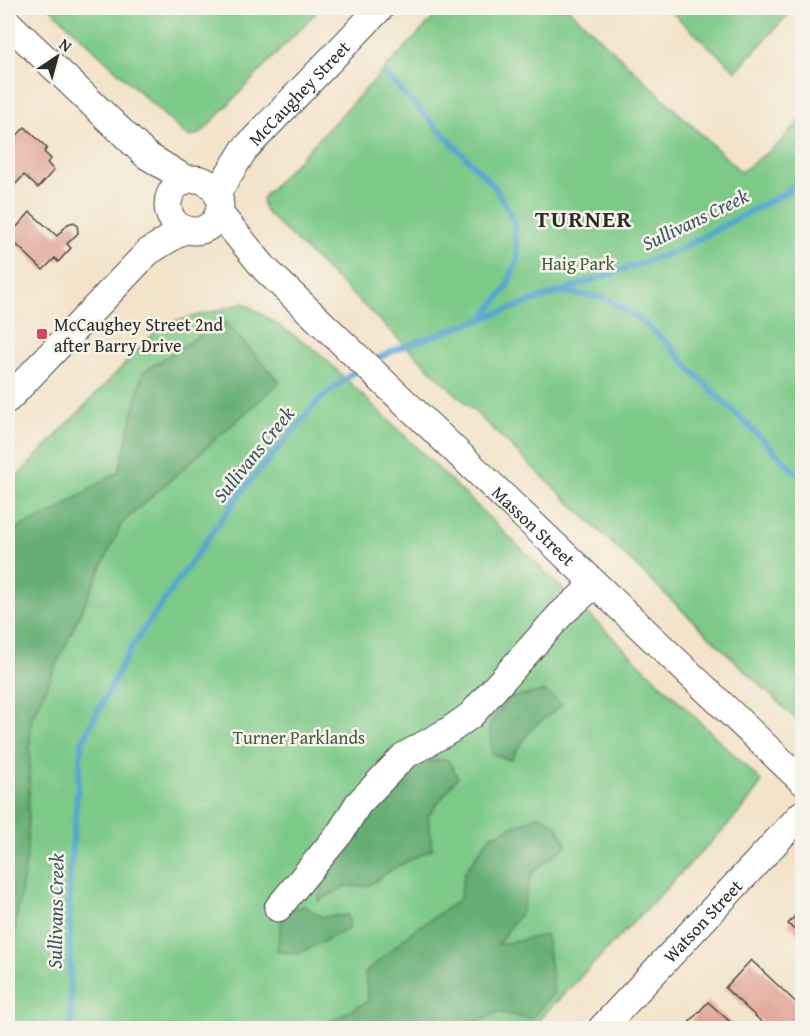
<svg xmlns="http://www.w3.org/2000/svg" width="810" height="1036" viewBox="0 0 810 1036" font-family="'Gentium Book Plus',serif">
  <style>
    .green { fill: #7cc988; stroke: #547a5a; stroke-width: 1.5 }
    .forest { fill: #65ad74; stroke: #486c50; stroke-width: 1.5 }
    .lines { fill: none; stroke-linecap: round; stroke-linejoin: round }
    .stream { stroke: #57a5d0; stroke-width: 6 }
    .building { fill: #e0a394 }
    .minor-casing { stroke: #494743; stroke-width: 29 }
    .minor { stroke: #fff; stroke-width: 27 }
    .poi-dot { fill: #d1495b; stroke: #f7f3e8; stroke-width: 2 }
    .labels { text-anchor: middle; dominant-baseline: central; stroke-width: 5; stroke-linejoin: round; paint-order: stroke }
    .street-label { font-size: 18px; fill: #2b2b2b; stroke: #f7f3e8 }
    .park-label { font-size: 18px; fill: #435a47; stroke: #f7f3e8 }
    .poi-label { font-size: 18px; fill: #2b2b2b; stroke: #f7f3e8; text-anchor: start }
    .water-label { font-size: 20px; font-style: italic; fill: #3a5665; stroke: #f7f3e8 }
    .district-label { font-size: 24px; font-weight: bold; letter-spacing: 1.5px; fill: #2b2b2b; stroke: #f7f3e8 }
  </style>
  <rect width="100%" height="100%" fill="#f7f3e8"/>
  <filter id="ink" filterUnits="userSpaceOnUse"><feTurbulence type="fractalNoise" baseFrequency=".0167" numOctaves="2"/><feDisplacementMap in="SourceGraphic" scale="12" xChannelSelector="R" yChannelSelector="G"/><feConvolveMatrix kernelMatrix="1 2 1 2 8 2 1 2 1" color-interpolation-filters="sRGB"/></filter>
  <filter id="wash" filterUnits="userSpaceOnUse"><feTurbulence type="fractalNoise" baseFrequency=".008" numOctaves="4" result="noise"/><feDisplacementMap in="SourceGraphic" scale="24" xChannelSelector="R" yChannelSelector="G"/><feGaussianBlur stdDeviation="1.35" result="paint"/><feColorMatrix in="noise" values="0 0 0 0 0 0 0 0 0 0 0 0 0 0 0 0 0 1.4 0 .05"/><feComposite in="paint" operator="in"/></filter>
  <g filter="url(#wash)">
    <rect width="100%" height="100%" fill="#f3e3ca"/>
    <g class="green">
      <polygon points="50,8 320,8 201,133 190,137 182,132"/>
      <polygon points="443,8 568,8 741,172 777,145 802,119 802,725 265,211 262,200 265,195"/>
      <polygon points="667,8 794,8 736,71"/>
      <polygon points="244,303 316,350 762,782 742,810 531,1028 8,1028 8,486 162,325"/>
    </g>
    <g class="forest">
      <polygon points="223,320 280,382 122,523 31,720 27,856 8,972 8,532 58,510 119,471 143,372"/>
      <polygon points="545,691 562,705 532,728 510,760 492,754 489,725 508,698"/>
      <polygon points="448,760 458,777 428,816 432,849 394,868 368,886 346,886 318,901 331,853 366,801 417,761"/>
      <polygon points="541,815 557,826 567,845 532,873 522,911 497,945 546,935 554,992 531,1019 497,1012 472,1025 470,1028 322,1028 323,1026 368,1001 365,973 413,931 459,900 465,872 490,836"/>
      <polygon points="305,906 321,917 348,915 350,928 298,954 277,951 283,911"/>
    </g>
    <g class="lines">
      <g class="stream">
        <polyline points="310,8 315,12"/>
        <polyline points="384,73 495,187 514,222 518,258 506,289 483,318"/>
        <polyline points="563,292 606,298 639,319 664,340 695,374 802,478"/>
        <polyline points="373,361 399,348 676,251 787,192 802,176"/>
        <polyline points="71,1028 69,884 82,742 132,646 241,492 319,400 359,368"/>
      </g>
    </g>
    <g id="blocks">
      <g class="building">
        <polygon points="25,127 47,148 44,152 51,159 47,163 54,170 38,188 24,175 14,186 8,180 8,141 10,143"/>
        <polygon points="30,212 57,236 68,224 74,222 77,225 78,233 67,244 71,248 58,262 55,258 43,270 17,245 8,256 8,223 14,230"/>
        <polygon points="802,908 802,937 788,924"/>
        <polygon points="751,960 802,1008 802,1024 799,1028 775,1028 768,1022 765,1025 725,988"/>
        <polygon points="708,1002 737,1028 684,1028"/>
      </g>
    </g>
  </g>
  <g filter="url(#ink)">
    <use href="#blocks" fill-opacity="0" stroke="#494743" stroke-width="1.5"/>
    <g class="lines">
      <g class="minor-casing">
        <g id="minor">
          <polyline points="8,23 146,155 187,180"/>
          <circle cx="194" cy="205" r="26"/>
          <path id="s1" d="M217 193 244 150 380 8"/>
          <path id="s2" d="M219 213 265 269 802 781"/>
          <polyline points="8,399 148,252 185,229"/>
          <polyline points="278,908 340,833 358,804 404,756 450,730 471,715 561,614 595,584"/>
          <path id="s3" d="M602 1028 802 814"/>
        </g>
      </g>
      <use href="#minor" class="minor"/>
    </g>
  </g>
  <rect class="poi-dot" x="36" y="328" width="12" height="12" rx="3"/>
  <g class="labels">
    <g class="street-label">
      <text stroke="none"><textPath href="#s1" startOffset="130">McCaughey Street</textPath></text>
      <text stroke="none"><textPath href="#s2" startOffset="444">Masson Street</textPath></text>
      <text stroke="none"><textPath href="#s3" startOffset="147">Watson Street</textPath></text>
    </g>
    <g class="park-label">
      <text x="578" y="263">Haig Park</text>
      <text x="299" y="737">Turner Parklands</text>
    </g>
    <g class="poi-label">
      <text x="54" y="324">McCaughey Street 2nd<tspan x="54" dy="21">after Barry Drive</tspan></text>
    </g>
    <g class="water-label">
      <text transform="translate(695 219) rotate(-26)">Sullivans Creek</text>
      <text transform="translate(253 454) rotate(-51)">Sullivans Creek</text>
      <text transform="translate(55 911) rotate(-89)">Sullivans Creek</text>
    </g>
    <g class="district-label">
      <text x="584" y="218">TURNER</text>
    </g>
  </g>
  <rect width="810" height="1036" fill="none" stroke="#f7f3e8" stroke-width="30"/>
  <g transform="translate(57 57) rotate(36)" stroke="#f7f3e8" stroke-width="4.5" paint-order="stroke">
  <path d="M0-4.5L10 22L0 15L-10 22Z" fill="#2b2b2b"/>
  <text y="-9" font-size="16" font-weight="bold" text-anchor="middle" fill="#2b2b2b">N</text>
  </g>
</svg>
